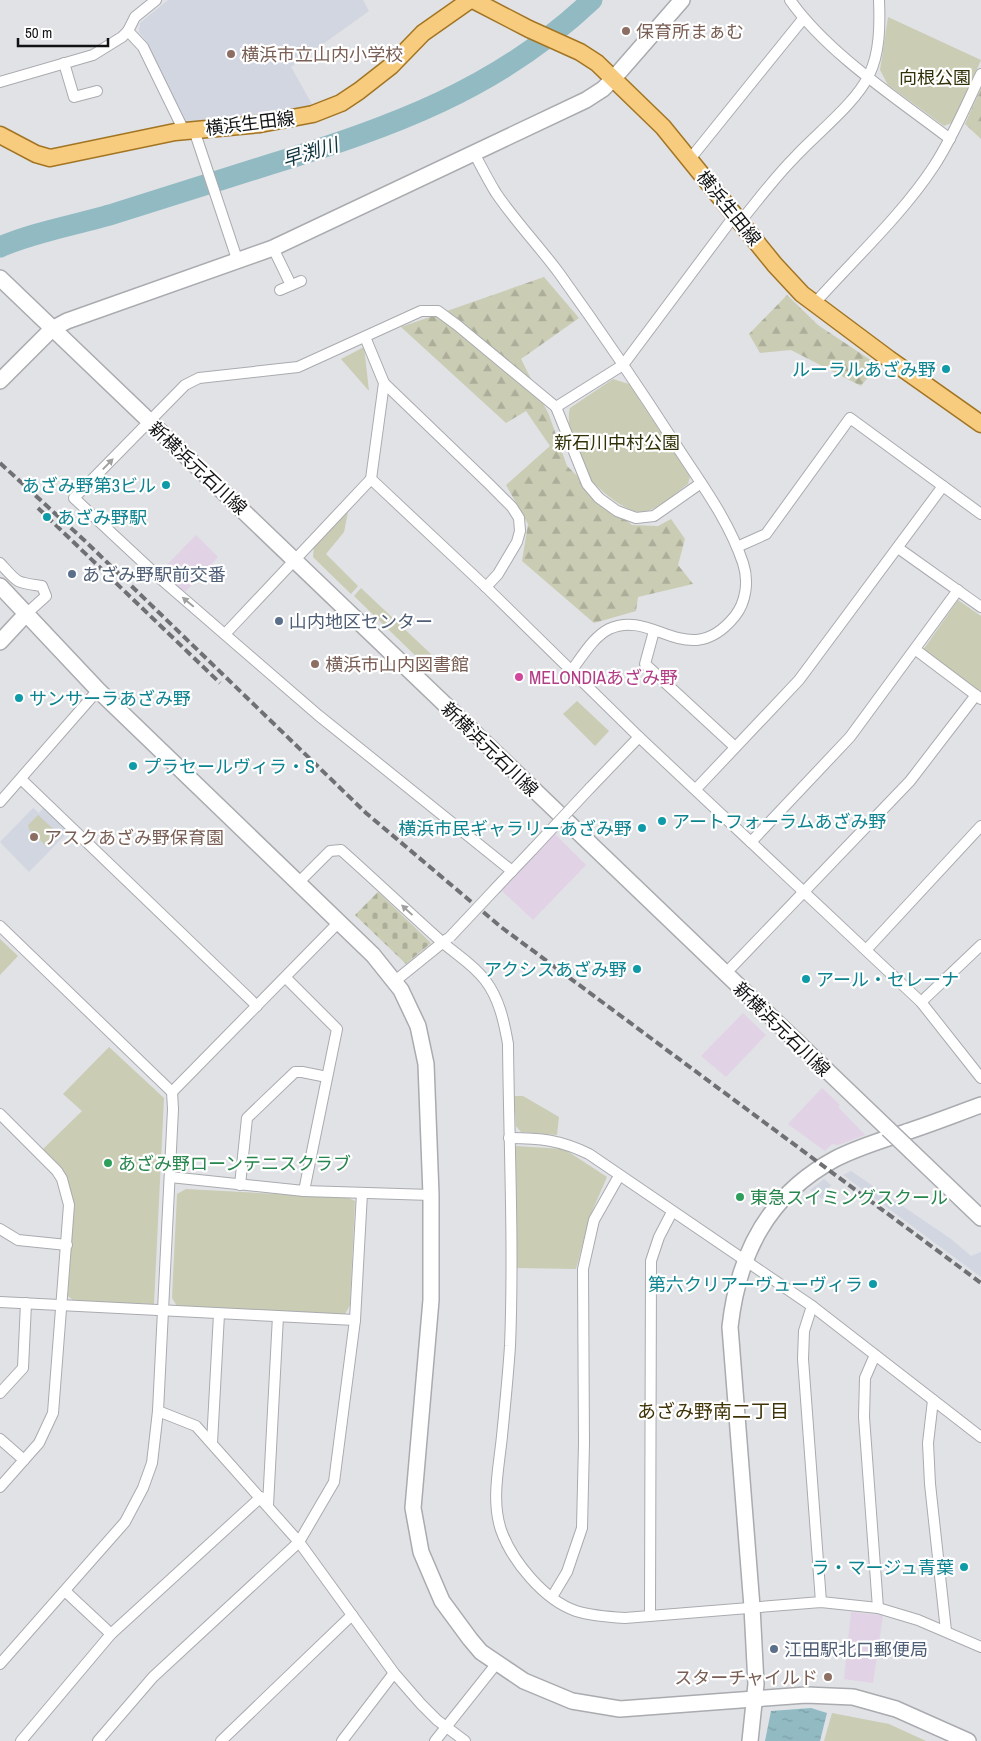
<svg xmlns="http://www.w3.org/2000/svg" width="981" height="1741" viewBox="0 0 981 1741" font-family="'Archivo Narrow','Noto Sans JP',sans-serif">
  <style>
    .commercial { fill: #e2d2e5 }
    .built { fill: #d2d6e1 }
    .green { fill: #caccb4 }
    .forest { fill: url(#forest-firs) }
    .cemetery { fill: url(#cemetery-stones) }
    .water { fill: url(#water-ripples) }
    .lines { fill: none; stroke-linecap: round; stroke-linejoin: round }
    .river { stroke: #92bac3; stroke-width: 21 }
    .street-casing { stroke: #a9abaf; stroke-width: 12 }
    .secondary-casing { stroke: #a9abaf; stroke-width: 18 }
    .primary-casing { stroke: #a37522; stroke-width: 19 }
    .street { stroke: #fff; stroke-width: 10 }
    .secondary { stroke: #fff; stroke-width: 15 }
    .primary { stroke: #f7cc7f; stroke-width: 16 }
    .rail { stroke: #6f7073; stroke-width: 4; stroke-dasharray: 8 4; stroke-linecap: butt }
    .street-bridge-casing { stroke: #a9abaf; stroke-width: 12; stroke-linecap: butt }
    .secondary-bridge-casing { stroke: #a9abaf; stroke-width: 18; stroke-linecap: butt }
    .street-bridge { stroke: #fff; stroke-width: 10 }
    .secondary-bridge { stroke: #fff; stroke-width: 15 }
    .oneway { fill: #a0a0a1 }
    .education-dot { fill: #8d6e63; stroke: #fff; stroke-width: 2 }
    .culture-dot { fill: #0f9aa8; stroke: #fff; stroke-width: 2 }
    .service-dot { fill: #5c6f8a; stroke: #fff; stroke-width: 2 }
    .hotel-dot { fill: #d1479c; stroke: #fff; stroke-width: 2 }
    .leisure-dot { fill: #2e9e5b; stroke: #fff; stroke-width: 2 }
    .labels { text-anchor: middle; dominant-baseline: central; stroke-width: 4.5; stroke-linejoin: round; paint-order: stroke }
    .education-label { font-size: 18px; fill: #785e54; stroke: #fff; text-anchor: start }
    .park-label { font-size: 18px; fill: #303107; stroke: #fff }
    .street-label { font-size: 18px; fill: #111213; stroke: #fff }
    .culture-label { font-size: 18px; fill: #0d838f; stroke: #fff; text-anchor: end }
    .service-label { font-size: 18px; fill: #4e5e75; stroke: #fff; text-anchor: start }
    .hotel-label { font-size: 18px; fill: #b23c85; stroke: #fff; text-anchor: start }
    .leisure-label { font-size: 18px; fill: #27864d; stroke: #fff; text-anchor: start }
    .water-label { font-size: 19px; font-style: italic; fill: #0e363e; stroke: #fff }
    .neighbourhood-label { font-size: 19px; fill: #403308; stroke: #fff }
  </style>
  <defs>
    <pattern id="forest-firs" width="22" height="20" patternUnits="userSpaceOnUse" patternTransform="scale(1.25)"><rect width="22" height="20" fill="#caccb4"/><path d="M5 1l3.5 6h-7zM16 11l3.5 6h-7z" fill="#acae9a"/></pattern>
    <pattern id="cemetery-stones" width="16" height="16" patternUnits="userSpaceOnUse" patternTransform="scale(1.25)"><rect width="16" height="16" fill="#caccb4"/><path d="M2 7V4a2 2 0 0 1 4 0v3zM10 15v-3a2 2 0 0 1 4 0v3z" fill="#acae9a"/></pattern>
    <pattern id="water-ripples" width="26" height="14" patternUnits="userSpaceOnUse" patternTransform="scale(1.25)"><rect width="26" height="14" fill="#92bac3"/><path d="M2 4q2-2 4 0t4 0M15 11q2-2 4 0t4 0" fill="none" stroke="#7d9fa7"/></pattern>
  </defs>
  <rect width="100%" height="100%" fill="#e0e2e6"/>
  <g class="commercial">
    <polygon points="196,535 218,557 185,592 161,571"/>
    <polygon points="555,834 586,865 533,920 502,891"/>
    <polygon points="743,1013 766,1035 726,1077 701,1056"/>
    <polygon points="822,1088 840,1105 838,1107 865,1135 838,1145 832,1144 825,1151 788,1124"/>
    <polygon points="851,1612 883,1615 873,1683 844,1679"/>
  </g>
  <g class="built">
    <polygon points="168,0 363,0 369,11 291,67 313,106 264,116 185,122 146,41 139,32 140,23"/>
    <polygon points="44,807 69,831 29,872 0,842 33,808 39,813"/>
    <polygon points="851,1171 951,1239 971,1256 981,1252 981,1277 843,1175"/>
    <polygon points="824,1179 831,1185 822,1199 810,1190"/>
  </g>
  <g class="green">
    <polygon points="888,17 981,60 954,122 944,126 888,85 880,70"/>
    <polygon points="364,347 369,391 341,359"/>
    <path d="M613 379 629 384 690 477 688 484C675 493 659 510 642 512 623 513 588 481 579 464 573 451 566 420 570 408Z"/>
    <polygon points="348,512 344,532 326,554 358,586 351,594 313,557 314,546"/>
    <polygon points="361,588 432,655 423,663 354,596"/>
    <polygon points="958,600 981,616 981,694 923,650"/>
    <polygon points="577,701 609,731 595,746 563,714"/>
    <polygon points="38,815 51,827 61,832 47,847 29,829 28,825"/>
    <polygon points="0,939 18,956 0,975"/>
    <polygon points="109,1047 164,1098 154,1304 74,1301 68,1296 72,1228 65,1178 43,1149 82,1111 63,1094"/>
    <polygon points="514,1096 523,1096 559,1117 557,1135 521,1132 516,1126"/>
    <polygon points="516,1146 564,1149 607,1177 590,1216 576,1269 517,1268"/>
    <polygon points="186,1189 349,1198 355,1201 350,1305 345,1314 177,1306 172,1298 177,1194"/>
    <polygon points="832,1713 889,1724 926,1741 824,1741"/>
  </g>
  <g class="forest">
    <polygon points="981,88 981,139 965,124"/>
    <polygon points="544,277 579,318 521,359 549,415 567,466 605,503 632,525 658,526 671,519 685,539 678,565 693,584 638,597 636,611 594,623 522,561 528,524 506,485 550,446 526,411 506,423 401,327"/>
    <polygon points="787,295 818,325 878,365 861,386 791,350 760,353 749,334"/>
  </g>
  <polygon class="cemetery" points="378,892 431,943 406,964 355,915"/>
  <polygon class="water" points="811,1708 827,1713 820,1741 765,1741 771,1711"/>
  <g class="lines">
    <path class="river" d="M0 247C37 231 77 225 116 213 167 197 217 181 268 165 391 127 497 90 592 0"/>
    <g class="street-casing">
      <g id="street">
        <path d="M790 0C828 54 898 99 950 139"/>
        <polyline points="128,31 143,47 184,131"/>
        <polyline points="64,63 74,97 97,91"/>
        <polyline points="0,82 93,55 122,37 128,31 135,17 156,0"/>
        <polyline points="194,130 237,259"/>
        <path d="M474 153C481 166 488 180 496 193 515 221 539 246 559 273 600 330 640 389 678 448 702 485 729 521 743 563 749 581 746 602 735 616 689 673 653 608 609 629 593 637 582 657 571 671"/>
        <polyline points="690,159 803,19"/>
        <path d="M740 222C758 200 775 177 795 157 816 134 856 103 869 75 880 53 880 24 879 0"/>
        <polyline points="273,248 291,285"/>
        <polyline points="280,290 301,281"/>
        <path d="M814 304C853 260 902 215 934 166 953 137 966 105 981 74"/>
        <polyline points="384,383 488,483 512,507 519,518 520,531 517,542 498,574 486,587"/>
        <polyline points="556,407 623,365 735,215"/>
        <polyline points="371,479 486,587 639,737 921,1002 981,1078"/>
        <polyline points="737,547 766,534 850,418 981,514"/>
        <polyline points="898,548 981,607"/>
        <path d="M0 563C19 584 15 582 42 586L46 596 26 614"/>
        <polyline points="654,631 645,664 735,747"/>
        <polyline points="225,634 371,479 384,383 365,337"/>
        <polyline points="916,650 981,699"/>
        <polyline points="21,779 257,1006"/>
        <polyline points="590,788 639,737"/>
        <polyline points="696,789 799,680 943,486"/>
        <polyline points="0,802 98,690"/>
        <polyline points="751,842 850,737 958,590"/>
        <polyline points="512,871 318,715 162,580 74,498 185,385 199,378 298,367 421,311 438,311 457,325 556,407 587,484 599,498 617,511 636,518 654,516 701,483"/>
        <path d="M298 883 330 851 341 850C375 880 408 912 442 942 457 955 473 964 485 980 499 998 504 1021 508 1044 509 1144 514 1245 510 1346 508 1376 505 1406 502 1436 499 1467 491 1500 501 1530 512 1561 544 1600 576 1611 592 1616 608 1617 625 1618L821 1602 878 1608 918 1620 981 1647"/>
        <polyline points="496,888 533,849"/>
        <polyline points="0,926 172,1092 173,1109 158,1411 152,1463 143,1488 125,1522 0,1664"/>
        <polyline points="867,949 981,826"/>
        <polyline points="725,974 910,781 976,695"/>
        <polyline points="286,978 337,1029 304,1191"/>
        <polyline points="395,981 447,939"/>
        <polyline points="921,1002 981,945"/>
        <polyline points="172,1092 339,922"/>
        <polyline points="0,1114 57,1171 62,1179 69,1205 53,1413 39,1443 0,1487"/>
        <path d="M509 1138C541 1138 560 1140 589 1154L812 1306 981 1437"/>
        <polyline points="170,1177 304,1191 431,1195"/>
        <polyline points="240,1185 247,1118 295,1072 302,1072 327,1077"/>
        <polyline points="0,1229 18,1240 67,1245"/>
        <polyline points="0,1302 355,1320"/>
        <polyline points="812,1306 804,1331 803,1359 821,1602"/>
        <polyline points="875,1355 865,1378 864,1417 878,1608"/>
        <polyline points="0,1393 23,1368 26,1303"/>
        <polyline points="933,1400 928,1443 930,1484 946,1631"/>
        <polyline points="158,1411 196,1426 299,1542 394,1673 421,1704 437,1720 465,1741"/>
        <polyline points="0,1439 24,1460"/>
        <polyline points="212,1443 219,1314"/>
        <polyline points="268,1505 278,1316"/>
        <polyline points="65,1591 111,1634"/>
        <polyline points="552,1597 567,1572 582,1528 584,1443 583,1269 594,1220 619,1176"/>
        <polyline points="650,1615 651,1261 659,1237 672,1212"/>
        <polyline points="21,1741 111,1634 261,1497"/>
        <polyline points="98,1741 153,1677 299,1542 334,1482 355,1320 362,1193"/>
        <polyline points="221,1741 352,1615"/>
        <polyline points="342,1741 394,1673"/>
        <polyline points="435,1741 497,1663"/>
      </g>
    </g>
    <g class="secondary-casing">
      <g id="secondary">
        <polyline points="0,278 888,1129"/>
        <polyline points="0,381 52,329 67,321 273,248 586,100 603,89 614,78 682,0"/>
        <polyline points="0,586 98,690 373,955 401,990 418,1026 426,1064 431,1195 431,1300 413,1508 421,1552 442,1601 470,1639 481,1652 524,1681 572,1701 620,1709 806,1695 853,1697 896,1709 968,1741"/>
        <polyline points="0,642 26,614"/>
        <polyline points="912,1152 981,1218"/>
        <path d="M750 1741 756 1684 752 1607 730 1327C738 1254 768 1195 835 1159 858 1147 883 1140 906 1132 931 1124 956 1114 981 1105"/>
      </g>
    </g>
    <g class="primary-casing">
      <g id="primary">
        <polyline points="473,0 529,29 580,52 597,63 663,127 775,265 802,294 889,359 981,424"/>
        <polyline points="0,135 36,154 50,158 175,132 260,124 313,114 341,103 359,91 391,66 423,33 470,0"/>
      </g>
    </g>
    <use href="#street" class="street"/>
    <use href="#secondary" class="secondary"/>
    <use href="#primary" class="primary"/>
    <g class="rail">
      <polyline points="0,463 84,540 366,813 501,927 981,1283"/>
      <polyline points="38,508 220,683"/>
    </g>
    <g class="street-bridge-casing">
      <g id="street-bridge">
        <polyline points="533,849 590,788"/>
        <polyline points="450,937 496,888"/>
      </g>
    </g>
    <g class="secondary-bridge-casing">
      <polyline id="secondary-bridge" points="888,1129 912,1152"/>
    </g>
    <use href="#street-bridge" class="street-bridge"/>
    <use href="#secondary-bridge" class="secondary-bridge"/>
  </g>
  <defs><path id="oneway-solid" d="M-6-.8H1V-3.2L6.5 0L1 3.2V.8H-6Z" transform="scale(1.25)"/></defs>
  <g class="oneway">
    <use href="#oneway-solid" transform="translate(108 464) rotate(-46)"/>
    <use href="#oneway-solid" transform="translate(188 602) rotate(-140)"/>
    <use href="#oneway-solid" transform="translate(407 910) rotate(-137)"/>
  </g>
  <g class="education-dot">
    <circle cx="626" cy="31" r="5"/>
    <circle cx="231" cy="54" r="5"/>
    <circle cx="315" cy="664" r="5"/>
    <circle cx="34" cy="837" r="5"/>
    <circle cx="828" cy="1677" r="5"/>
  </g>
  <g class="culture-dot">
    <circle cx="946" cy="369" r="5"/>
    <circle cx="166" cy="485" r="5"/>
    <circle cx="47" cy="517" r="5"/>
    <circle cx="19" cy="698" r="5"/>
    <circle cx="133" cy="766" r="5"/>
    <circle cx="662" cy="821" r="5"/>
    <circle cx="642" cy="828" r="5"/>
    <circle cx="637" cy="969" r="5"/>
    <circle cx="806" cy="979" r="5"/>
    <circle cx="873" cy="1284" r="5"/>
    <circle cx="964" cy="1567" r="5"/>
  </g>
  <g class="service-dot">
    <circle cx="72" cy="574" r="5"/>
    <circle cx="279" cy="621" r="5"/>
    <circle cx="774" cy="1649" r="5"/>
  </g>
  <circle class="hotel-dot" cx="519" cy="677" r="5"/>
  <g class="leisure-dot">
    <circle cx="108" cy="1163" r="5"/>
    <circle cx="740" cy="1197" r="5"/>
  </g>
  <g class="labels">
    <g class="education-label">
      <text x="636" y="31">保育所まぁむ</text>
      <text x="241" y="54">横浜市立山内小学校</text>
      <text x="325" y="664">横浜市山内図書館</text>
      <text x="44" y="837">アスクあざみ野保育園</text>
      <text x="818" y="1677" text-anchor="end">スターチャイルド</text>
    </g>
    <g class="park-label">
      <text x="935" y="77">向根公園</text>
      <text x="617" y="442">新石川中村公園</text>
    </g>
    <g class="street-label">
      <text transform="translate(250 123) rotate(-7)">横浜生田線</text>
      <text transform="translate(729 208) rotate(51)">横浜生田線</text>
      <text transform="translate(198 468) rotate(43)">新横浜元石川線</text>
      <text transform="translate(490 749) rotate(44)">新横浜元石川線</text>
      <text transform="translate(782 1029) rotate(44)">新横浜元石川線</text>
    </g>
    <g class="culture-label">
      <text x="936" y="369">ルーラルあざみ野</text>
      <text x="156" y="485">あざみ野第3ビル</text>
      <text x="57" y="517" text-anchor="start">あざみ野駅</text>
      <text x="29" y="698" text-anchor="start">サンサーラあざみ野</text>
      <text x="143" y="766" text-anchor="start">プラセールヴィラ・S</text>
      <text x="672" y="821" text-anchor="start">アートフォーラムあざみ野</text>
      <text x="632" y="828">横浜市民ギャラリーあざみ野</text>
      <text x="627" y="969">アクシスあざみ野</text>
      <text x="816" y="979" text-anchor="start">アール・セレーナ</text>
      <text x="863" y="1284">第六クリアーヴューヴィラ</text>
      <text x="954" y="1567">ラ・マージュ青葉</text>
    </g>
    <g class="service-label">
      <text x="82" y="574">あざみ野駅前交番</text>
      <text x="289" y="621">山内地区センター</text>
      <text x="784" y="1649">江田駅北口郵便局</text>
    </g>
    <g class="hotel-label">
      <text x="529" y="677">MELONDIAあざみ野</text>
    </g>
    <g class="leisure-label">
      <text x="118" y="1163">あざみ野ローンテニスクラブ</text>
      <text x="750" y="1197">東急スイミングスクール</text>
    </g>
    <g class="water-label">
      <text transform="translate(310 152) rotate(-17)">早渕川</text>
    </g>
    <g class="neighbourhood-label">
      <text x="713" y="1411">あざみ野南二丁目</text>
    </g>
  </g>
  <path d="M18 38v8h90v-8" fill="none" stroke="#111213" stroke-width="2.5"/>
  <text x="25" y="38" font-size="15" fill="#111213" stroke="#ffffff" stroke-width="4" paint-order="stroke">50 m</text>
</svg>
